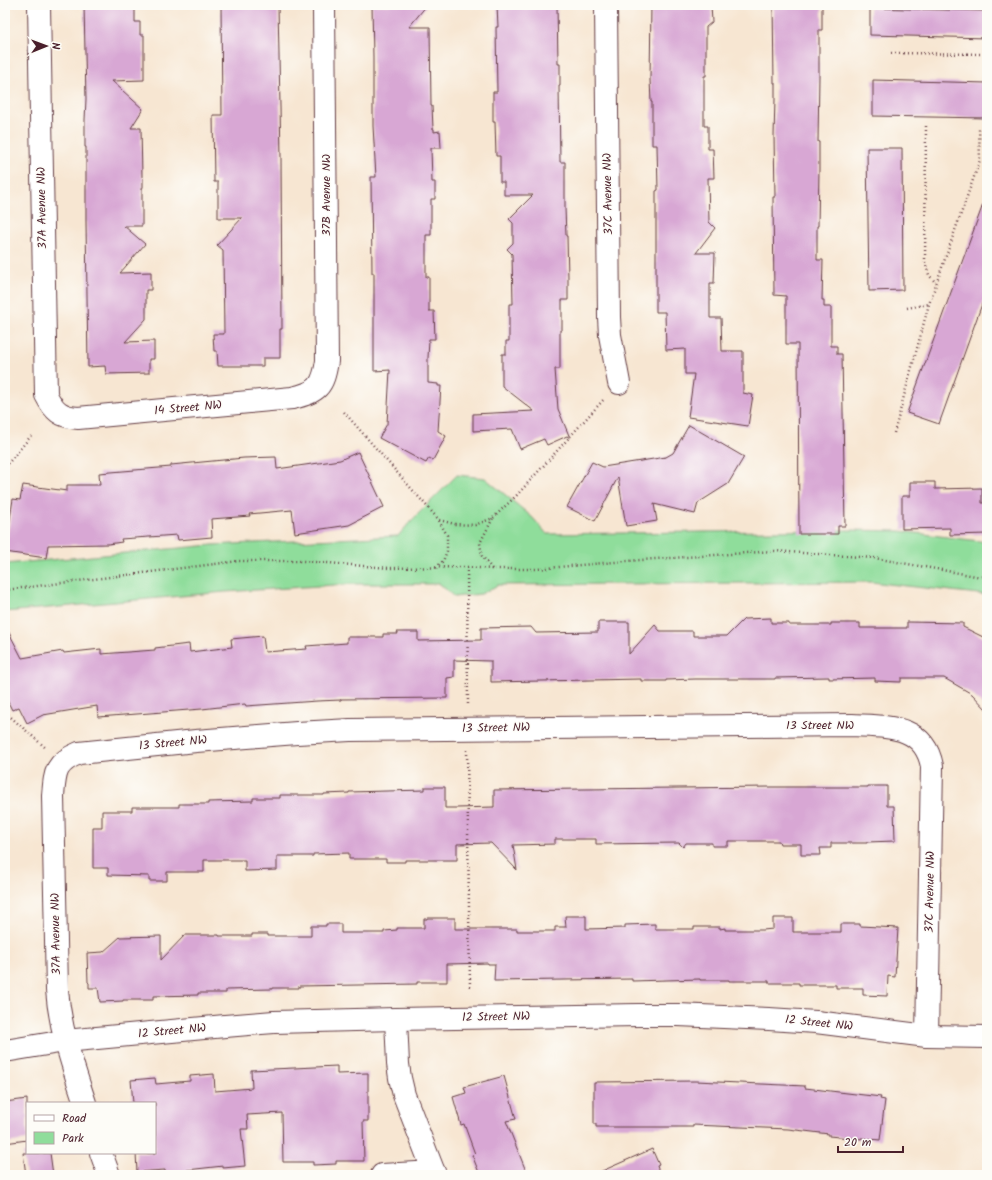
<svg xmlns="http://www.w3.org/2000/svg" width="992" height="1180" viewBox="0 0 992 1180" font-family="Kalam,sans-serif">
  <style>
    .green { fill: #8fdd9b; stroke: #6c7e63 }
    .building { fill: #d8a7d4 }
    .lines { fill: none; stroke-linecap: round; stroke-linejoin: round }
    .minor-casing { stroke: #643d44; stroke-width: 24 }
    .path { stroke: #643d44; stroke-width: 2.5; stroke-dasharray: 1 3; stroke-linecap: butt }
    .minor { stroke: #fff; stroke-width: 22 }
    .labels { text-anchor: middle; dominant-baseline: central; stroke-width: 3; stroke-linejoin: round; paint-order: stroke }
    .street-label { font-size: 12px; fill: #4a1f2b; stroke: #fdfcf7 }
  </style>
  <rect width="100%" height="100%" fill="#fdfcf7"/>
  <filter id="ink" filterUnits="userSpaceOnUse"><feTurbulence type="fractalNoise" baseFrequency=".025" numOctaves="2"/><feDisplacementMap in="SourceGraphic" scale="8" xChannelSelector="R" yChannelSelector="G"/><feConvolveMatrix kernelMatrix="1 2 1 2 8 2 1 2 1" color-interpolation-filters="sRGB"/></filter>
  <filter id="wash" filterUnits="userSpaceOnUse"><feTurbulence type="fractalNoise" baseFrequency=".012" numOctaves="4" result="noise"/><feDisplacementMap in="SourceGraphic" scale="16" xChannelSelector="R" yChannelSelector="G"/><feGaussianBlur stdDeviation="0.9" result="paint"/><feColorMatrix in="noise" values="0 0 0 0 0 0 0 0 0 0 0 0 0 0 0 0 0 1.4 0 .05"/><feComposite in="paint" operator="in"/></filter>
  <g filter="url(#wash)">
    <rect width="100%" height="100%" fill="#f7e6d2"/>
    <polygon class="green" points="457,475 485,478 532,517 547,534 849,530 900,531 987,542 987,595 871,582 498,585 481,594 454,597 440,584 350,584 225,592 5,612 5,564 212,545 398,536 411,521"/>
    <g id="blocks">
      <g class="building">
        <polygon points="84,5 135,5 135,22 140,22 140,35 144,35 144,80 112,81 143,109 131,128 141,128 142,177 143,178 143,187 142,189 142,226 124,226 145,244 120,273 151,272 151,290 146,290 146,319 125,342 154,341 154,359 149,359 149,373 106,374 105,366 88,367 86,222 86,147 85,147 85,120 86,99"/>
        <polygon points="221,5 278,5 281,157 282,329 280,329 280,358 263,358 263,366 218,366 217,351 214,351 213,334 224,334 223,250 217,245 242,218 218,218 218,182 214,182 213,115 222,115"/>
        <polygon points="372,5 427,5 409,27 430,27 431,106 432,106 433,129 434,129 434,132 440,131 441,148 431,148 432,182 435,182 435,199 431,199 431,235 426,235 426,277 429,277 429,311 434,311 435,339 429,339 428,358 428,383 438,384 438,386 441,386 438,431 446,436 433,460 429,458 426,463 379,438 387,424 390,370 374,371 374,273 372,273 371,177 376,177 373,126 373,57"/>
        <polygon points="497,5 557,5 558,64 560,64 560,86 559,86 560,162 565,162 565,208 566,236 567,236 568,278 568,300 562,300 562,330 560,330 560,369 555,369 558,409 570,438 567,436 547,445 544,439 520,449 512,429 473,431 473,414 534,411 502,386 502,354 506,354 506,341 509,341 509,304 513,304 512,254 507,249 513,243 513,223 509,219 533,195 504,195 504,182 500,182 500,156 496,156 495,122 493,122 493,92 497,92 496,27 498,27"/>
        <polygon points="651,5 711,5 712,22 706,27 706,76 704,76 704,126 708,126 708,149 713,149 714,178 708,178 709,222 715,228 696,253 715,253 714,283 710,283 710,318 721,318 722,351 743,351 743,393 753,395 748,426 688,417 694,374 685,374 685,349 666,350 665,312 656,312 656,191 658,190 657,145 652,145 652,102 651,102 650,80"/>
        <polygon points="773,5 822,5 822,30 819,30 819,76 818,142 819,142 819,169 818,226 817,226 817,260 823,260 822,300 824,300 824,307 831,307 831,346 837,346 837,354 842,354 845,526 838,526 838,534 799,534 798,344 786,344 786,296 774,295 773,197 775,197 774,136 775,99 775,83 774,83"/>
        <polygon points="870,8 987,11 987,38 870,35"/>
        <polygon points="873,80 987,83 987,118 873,116"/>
        <polygon points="867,148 902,148 903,290 869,291"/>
        <polygon points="985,199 987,199 987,290 939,424 907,413"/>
        <polygon points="689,425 744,457 728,484 698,503 695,514 654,504 657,521 626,526 618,477 595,521 567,507 592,462 603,467 666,457 673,453"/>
        <polygon points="358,452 384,507 349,525 295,533 292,510 249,514 250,516 211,519 212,537 178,540 177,535 121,539 122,542 108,544 48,545 46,558 5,552 13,499 20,500 23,485 67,491 67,485 100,485 99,473 171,467 171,465 244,458 276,457 277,469 340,460"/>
        <polygon points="910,482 935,482 935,489 982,488 982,503 987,503 987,534 950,535 950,528 902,529 902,496 910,496"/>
        <polygon points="771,618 771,623 789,623 789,625 831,625 831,623 860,623 860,628 907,628 907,622 963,623 963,627 987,639 987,710 972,694 944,678 901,678 901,682 875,681 875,678 829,679 829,677 775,678 775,679 695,679 666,680 666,681 641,681 641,679 491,682 491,661 454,660 454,677 447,678 447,698 341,699 341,700 317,701 246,706 245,704 202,709 98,717 97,706 43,715 27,723 19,707 12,710 5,696 5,625 22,658 63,651 64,653 101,649 101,654 155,650 155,648 189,644 190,652 232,647 231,639 263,636 265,652 307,649 306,646 347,643 347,637 383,637 383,634 398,634 397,632 418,632 418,641 481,640 481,628 531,627 536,633 598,632 598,622 629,622 629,654 655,625 660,631 693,631 693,636 727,636 744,619"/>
        <polygon points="868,786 887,786 887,806 894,806 895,841 867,842 867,843 831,843 831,848 820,848 821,855 801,855 801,844 780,844 779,841 728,841 728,846 712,846 712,843 686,843 683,847 679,843 596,844 596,839 555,839 555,844 513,845 517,870 491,843 457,844 457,860 405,860 405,862 386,862 386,859 349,859 349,853 313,854 313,856 277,856 277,870 245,871 245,860 204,860 204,872 167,872 167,881 149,881 149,876 108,875 108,868 93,868 93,827 102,827 102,811 132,811 132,807 179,807 179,804 208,804 208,802 253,801 253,798 280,798 280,795 324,795 324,794 349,793 349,792 425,790 425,787 445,787 445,808 457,808 494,807 494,790 770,787 868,787"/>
        <polygon points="565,916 586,916 586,929 625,928 625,925 655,924 655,929 694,929 694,927 720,927 720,929 725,928 725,930 763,930 773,929 773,918 793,918 793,932 841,932 841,924 860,924 860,926 898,928 895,977 888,976 887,996 863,995 863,988 836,988 836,985 799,985 799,983 769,983 769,981 729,981 729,980 700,980 700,979 632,981 632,979 494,981 495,964 488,964 488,963 447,964 447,982 417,982 417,984 299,986 299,988 272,988 272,989 226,990 226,993 198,993 198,995 153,996 153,1000 123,1000 123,1001 100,1002 98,988 89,988 89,983 88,982 87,953 103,952 120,937 161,936 161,960 185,935 219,935 219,936 252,936 252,934 268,934 268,936 311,936 311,926 326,926 326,924 341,924 341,933 384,933 384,931 397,930 397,928 424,928 424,919 427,919 427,918 455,918 455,929 517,929 517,931 555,931 555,927 566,927"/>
        <polygon points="337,1066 337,1074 368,1073 368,1121 363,1121 364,1161 336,1161 336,1164 313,1165 313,1162 283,1162 282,1113 247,1115 248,1129 241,1129 245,1166 223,1168 223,1166 187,1170 188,1173 165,1174 165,1170 137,1172 136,1153 155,1153 155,1103 133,1103 131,1080 155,1078 156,1084 190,1081 190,1076 214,1074 215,1091 252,1088 251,1070"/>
        <polygon points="504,1076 516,1119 506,1121 526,1171 516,1175 480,1175 472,1155 475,1154 464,1124 461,1125 453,1097 466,1093 464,1087"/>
        <polygon points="696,1081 805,1086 805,1088 881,1097 880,1099 885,1100 880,1140 861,1138 861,1139 829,1136 829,1134 788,1129 693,1125 693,1127 596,1127 596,1124 594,1124 594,1083 596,1083 596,1082"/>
        <polygon points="27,1099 27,1140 5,1143 5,1102"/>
        <polygon points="652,1149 659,1165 657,1166 660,1175 593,1175"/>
        <polygon points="23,1153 50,1153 53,1175 26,1175"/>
      </g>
    </g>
  </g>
  <g filter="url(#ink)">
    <use href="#blocks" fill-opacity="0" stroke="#643d44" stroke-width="1"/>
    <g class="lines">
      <g class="minor-casing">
        <g id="minor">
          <path d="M39 5 46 395C54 411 61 417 78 418L292 398C318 392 323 387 327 361L324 5"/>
          <polyline points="606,5 609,317 610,335 619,383"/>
          <polyline points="396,1019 398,1064 400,1078 404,1095 435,1175"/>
          <polyline points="5,1051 65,1041 225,1026 274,1022 396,1019 638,1015 678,1015 769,1019 816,1022 927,1036 987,1037"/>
          <path d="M85 1103C73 1066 60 1030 57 990L53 796C55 772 55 763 79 753L196 741 297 733 350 730 852 725C887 727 924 724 932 766L927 1036"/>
          <polyline points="101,1153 109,1175"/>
          <polyline points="382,1175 434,1172"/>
        </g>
      </g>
      <g class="path">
        <polyline points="891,53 987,54"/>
        <polyline points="926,126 925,262 929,275 936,283"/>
        <polyline points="907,308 929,304"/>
        <polyline points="344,412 439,520 455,524 475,525 493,518 517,495 605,398"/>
        <polyline points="894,433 929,304 980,160 979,128"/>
        <polyline points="5,467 31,436"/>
        <polyline points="467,567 468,707"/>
        <polyline points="436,568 443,561 447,551 447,535 439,521"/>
        <polyline points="492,569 482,556 480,543 493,518"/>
        <polyline points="5,590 239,561 303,561 389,568 467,567 492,569 536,569 626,561 775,551 874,558 987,578"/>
        <polyline points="5,712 47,749"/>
        <polyline points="467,750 470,988"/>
      </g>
      <use href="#minor" class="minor"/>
    </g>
  </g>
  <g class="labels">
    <g class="street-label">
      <text transform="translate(608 194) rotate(-91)">37C Avenue NW</text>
      <text transform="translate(326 195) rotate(-90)">37B Avenue NW</text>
      <text transform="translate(42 208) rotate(-91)">37A Avenue NW</text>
      <text transform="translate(188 408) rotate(-5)">14 Street NW</text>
      <text x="820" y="725">13 Street NW</text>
      <text transform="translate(496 728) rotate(-1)">13 Street NW</text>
      <text transform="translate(173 743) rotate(-5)">13 Street NW</text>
      <text transform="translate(930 892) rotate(-89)">37C Avenue NW</text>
      <text transform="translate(56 934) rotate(-91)">37A Avenue NW</text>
      <text transform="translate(496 1017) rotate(-1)">12 Street NW</text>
      <text transform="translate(819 1023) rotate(6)">12 Street NW</text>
      <text transform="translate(172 1031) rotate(-5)">12 Street NW</text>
    </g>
  </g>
  <rect width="992" height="1180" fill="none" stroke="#fdfcf7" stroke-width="20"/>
  <rect x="26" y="1102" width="130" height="52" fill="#fdfcf7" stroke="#b5a4a5"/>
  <rect x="34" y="1115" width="20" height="6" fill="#ffffff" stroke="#b5a4a5"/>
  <text x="62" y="1122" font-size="12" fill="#4a1f2b">Road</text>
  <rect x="34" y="1132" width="20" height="12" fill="#8fdd9b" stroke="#b5a4a5"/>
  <text x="62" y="1142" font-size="12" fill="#4a1f2b">Park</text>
  <g transform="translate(46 46) rotate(89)" stroke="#fdfcf7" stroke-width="3" paint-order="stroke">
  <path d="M0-3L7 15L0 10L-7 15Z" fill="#4a1f2b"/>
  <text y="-6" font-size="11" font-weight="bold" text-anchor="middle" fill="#4a1f2b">N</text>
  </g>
  <path d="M838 1146v6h65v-6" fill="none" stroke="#4a1f2b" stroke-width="2"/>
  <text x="844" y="1146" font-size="12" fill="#4a1f2b" stroke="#fdfcf7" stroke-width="3" paint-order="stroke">20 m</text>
</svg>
